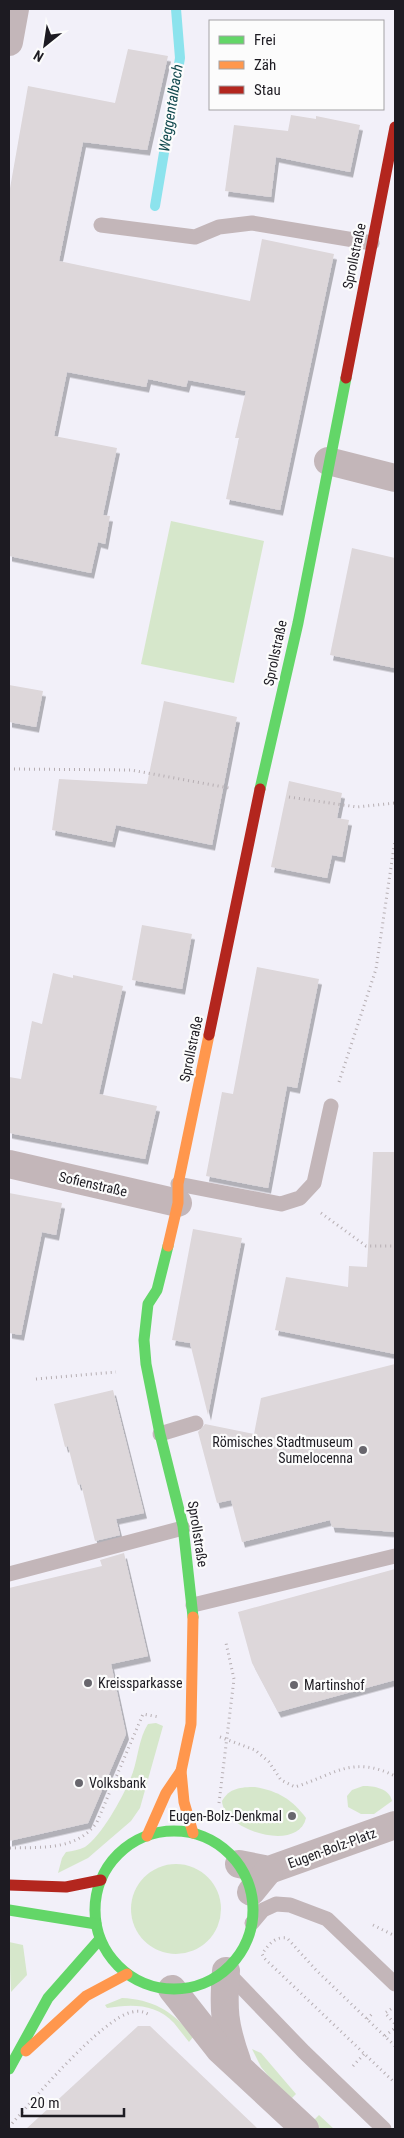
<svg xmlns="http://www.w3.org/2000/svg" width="404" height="2138" viewBox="0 0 404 2138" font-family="'Roboto Condensed',sans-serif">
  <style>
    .green { fill: #d6e7cb }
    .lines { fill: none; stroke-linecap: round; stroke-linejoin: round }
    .stream { stroke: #8ce3ed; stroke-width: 10 }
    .building { fill: #ddd7da; filter: url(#shadow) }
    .path { stroke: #b6aeb2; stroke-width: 3; stroke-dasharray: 1 4; stroke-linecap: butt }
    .lane { stroke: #c3b6b9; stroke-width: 15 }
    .street { stroke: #c3b6b9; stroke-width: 28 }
    .fast { stroke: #63d668; stroke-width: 11 }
    .slow { stroke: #ff974d; stroke-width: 11 }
    .jam { stroke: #b3261e; stroke-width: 11 }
    .poi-dot { fill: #68666d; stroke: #fcfcfc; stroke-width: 2 }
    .labels { text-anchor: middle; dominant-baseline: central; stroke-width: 4.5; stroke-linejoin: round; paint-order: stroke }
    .street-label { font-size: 14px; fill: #1d1b22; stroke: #fcfcfc }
    .poi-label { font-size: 14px; fill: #1d1b22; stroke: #fcfcfc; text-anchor: start }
    .water-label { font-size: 15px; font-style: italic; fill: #124a4f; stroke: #fcfcfc }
  </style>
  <defs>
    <filter id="shadow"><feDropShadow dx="3" dy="5.5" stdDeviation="0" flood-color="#0004"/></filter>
  </defs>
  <rect width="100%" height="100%" fill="#f2f0f9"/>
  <g class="green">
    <polygon points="171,521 264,541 234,683 141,664"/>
    <path d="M156 1723 163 1726 140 1808 131 1821 88 1858 58 1873 62 1858 66 1852C73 1851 78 1850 85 1847 102 1836 126 1792 133 1772 138 1757 139 1738 148 1724Z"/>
    <path d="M363 1786C374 1786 389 1788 392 1801L374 1814H361L348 1807 347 1796 352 1790Z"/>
    <path d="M255 1787C278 1791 292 1799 306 1818 298 1853 224 1831 222 1801 229 1788 241 1787 255 1787Z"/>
    <circle cx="176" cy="1909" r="45"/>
    <polygon points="9,1942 23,1945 27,1975 11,1992"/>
    <path d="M122 1998C152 1999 175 2012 193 2037L189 2042C184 2036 179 2029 174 2023 156 2003 130 2004 107 2008L105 2005Z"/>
    <polygon points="252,2049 261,2053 296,2094 289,2101 261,2067"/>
    <polygon points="319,2115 334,2129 320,2129 312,2122"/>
  </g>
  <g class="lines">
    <polyline class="stream" points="155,206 180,58 176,9"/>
  </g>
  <g class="building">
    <polygon points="128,49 168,56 147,150 83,142 59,261 250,301 262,239 334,254 280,510 226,499 239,438 235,438 246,391 188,380 186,387 148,379 146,387 67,372 54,436 117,448 103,515 110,516 105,544 98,542 91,573 9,556 9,194 28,86 115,103"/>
    <polygon points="291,115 316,119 316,116 360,125 350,172 276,157 271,197 225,191 234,125 288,131"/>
    <polygon points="352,548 395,558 395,668 330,655"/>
    <polygon points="9,685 43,691 36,727 9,722"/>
    <polygon points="164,701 237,717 212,845 116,825 112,842 52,830 59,779 147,784"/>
    <polygon points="289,781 342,793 337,818 349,820 342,857 332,855 327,878 271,867"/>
    <polygon points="142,925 192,934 182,989 132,980"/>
    <polygon points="257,967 319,979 297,1088 287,1086 268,1188 206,1176 222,1092 233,1094"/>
    <polygon points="53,973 73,978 73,975 123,986 99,1094 157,1106 145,1159 9,1133 9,1077 21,1079 32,1021 42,1024"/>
    <polygon points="373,1152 395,1152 395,1354 275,1330 286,1277 348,1287 349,1266 367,1267"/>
    <polygon points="9,1193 62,1203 56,1235 42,1232 21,1335 9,1333"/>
    <polygon points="193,1229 242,1238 208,1415 190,1343 172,1340"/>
    <polygon points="395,1364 395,1532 332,1527 330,1520 242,1542 231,1500 217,1503 198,1432 205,1424 254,1434 261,1398"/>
    <polygon points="113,1390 144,1513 116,1519 120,1535 95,1541 81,1484 78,1485 68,1446 65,1447 54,1404"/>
    <polygon points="124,1553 148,1656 111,1664 126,1734 88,1823 9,1841 9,1588 102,1566 100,1560"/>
    <polygon points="395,1569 395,1680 278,1712 252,1663 238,1612"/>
    <polygon points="138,2026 150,2026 258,2129 26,2129"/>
  </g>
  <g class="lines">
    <g class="path">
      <polyline points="9,769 131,770 229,788"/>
      <polyline points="289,797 357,807 395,803"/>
      <polyline points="339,1082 376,969 395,840"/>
      <polyline points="321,1213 366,1246 395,1246"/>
      <polyline points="36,1379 116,1372"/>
      <path d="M220 1737 255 1750 269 1762 281 1780 295 1787C336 1774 352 1755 395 1776"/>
      <polyline points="219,1803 234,1679 226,1643"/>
      <path d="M10 1848C41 1847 77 1851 97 1822L143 1714 159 1717"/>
      <polyline points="373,1925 395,1936"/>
      <polyline points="391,2009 385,2013 395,2024"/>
      <polyline points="367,2019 372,2014"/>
      <polyline points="385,2036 395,2028"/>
      <path d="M395 2046 316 1970 287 1938C275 1936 268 1945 262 1954L264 1958 395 2083"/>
      <polyline points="353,2066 365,2053"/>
      <path d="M9 2127C32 2101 102 2018 132 2012 140 2010 144 2012 150 2015"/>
    </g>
    <g class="lane">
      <polyline points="101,225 195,237 219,227 252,223 372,243"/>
      <polyline points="178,1184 281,1204 300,1198 314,1183 331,1106"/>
      <polyline points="160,1434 196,1423"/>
      <polyline points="9,1574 183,1528"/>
      <polyline points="193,1605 395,1556"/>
      <polyline points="252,1923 263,1910 276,1904 290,1905 327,1919 395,1984"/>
      <polyline points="226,1971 304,2052 384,2129"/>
    </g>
    <g class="street">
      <polyline points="9,42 15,9"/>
      <polyline points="328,461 395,478"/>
      <polyline points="9,1164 178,1203"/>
      <polyline points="239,1864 269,1870 395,1825"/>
      <polyline points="251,1892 269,1870"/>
      <path d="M226 1971C223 2009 224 2025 237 2061"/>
      <polyline points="172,1989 220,2050 305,2129"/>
    </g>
    <g class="fast">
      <polyline points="260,789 298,623 346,378"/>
      <polyline points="168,1246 157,1290 148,1304 144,1340 146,1364 160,1434 183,1526 193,1617"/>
      <circle cx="174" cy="1910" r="79"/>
      <polyline points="9,1910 96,1924"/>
      <polyline points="9,2069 48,1998 100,1939"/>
    </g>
    <g class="slow">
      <polyline points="168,1246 178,1203 178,1184 209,1035"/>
      <polyline points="193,1617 191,1724 181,1771 184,1802 193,1833"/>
      <polyline points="147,1836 166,1793 181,1771"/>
      <polyline points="26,2051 86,1996 127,1974"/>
    </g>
    <g class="jam">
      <polyline points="346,378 395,127"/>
      <polyline points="209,1035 260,789"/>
      <polyline points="9,1885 66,1887 101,1880"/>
    </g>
  </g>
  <g class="poi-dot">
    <circle cx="363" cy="1450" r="5"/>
    <circle cx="88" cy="1683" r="5"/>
    <circle cx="294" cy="1685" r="5"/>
    <circle cx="79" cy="1783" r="5"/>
    <circle cx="292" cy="1816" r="5"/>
  </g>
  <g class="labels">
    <g class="street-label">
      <text transform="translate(354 256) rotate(-78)">Sprollstraße</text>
      <text transform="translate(275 653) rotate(-78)">Sprollstraße</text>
      <text transform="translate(191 1049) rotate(-78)">Sprollstraße</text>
      <text transform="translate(93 1184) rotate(13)">Sofienstraße</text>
      <text transform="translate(198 1534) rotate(81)">Sprollstraße</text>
      <text transform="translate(332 1848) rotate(-20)">Eugen-Bolz-Platz</text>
    </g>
    <g class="poi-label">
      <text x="353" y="1442" text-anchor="end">Römisches Stadtmuseum<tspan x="353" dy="16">Sumelocenna</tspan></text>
      <text x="98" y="1683">Kreissparkasse</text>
      <text x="304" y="1685">Martinshof</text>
      <text x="89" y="1783">Volksbank</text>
      <text x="282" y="1816" text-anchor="end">Eugen-Bolz-Denkmal</text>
    </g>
    <g class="water-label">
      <text transform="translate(171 108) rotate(-81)">Weggentalbach</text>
    </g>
  </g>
  <rect width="404" height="2138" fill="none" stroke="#1d1b22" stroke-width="20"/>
  <rect x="209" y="20" width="175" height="90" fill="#fcfcfc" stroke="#a3a2a5"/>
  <rect x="219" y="36" width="25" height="8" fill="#63d668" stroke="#a3a2a5"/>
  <text x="254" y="45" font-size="15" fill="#1d1b22">Frei</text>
  <rect x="219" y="61" width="25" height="8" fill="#ff974d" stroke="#a3a2a5"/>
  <text x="254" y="70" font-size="15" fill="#1d1b22">Zäh</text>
  <rect x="219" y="86" width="25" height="8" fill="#b3261e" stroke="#a3a2a5"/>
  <text x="254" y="95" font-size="15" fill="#1d1b22">Stau</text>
  <g transform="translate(45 45) rotate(210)" stroke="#fcfcfc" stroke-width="4" paint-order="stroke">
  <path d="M0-4L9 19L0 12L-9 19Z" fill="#1d1b22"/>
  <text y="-8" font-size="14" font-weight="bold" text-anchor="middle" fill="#1d1b22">N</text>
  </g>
  <path d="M22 2108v8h102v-8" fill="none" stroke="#1d1b22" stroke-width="2.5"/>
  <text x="30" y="2108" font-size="15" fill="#1d1b22" stroke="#fcfcfc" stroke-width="4" paint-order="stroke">20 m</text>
</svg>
